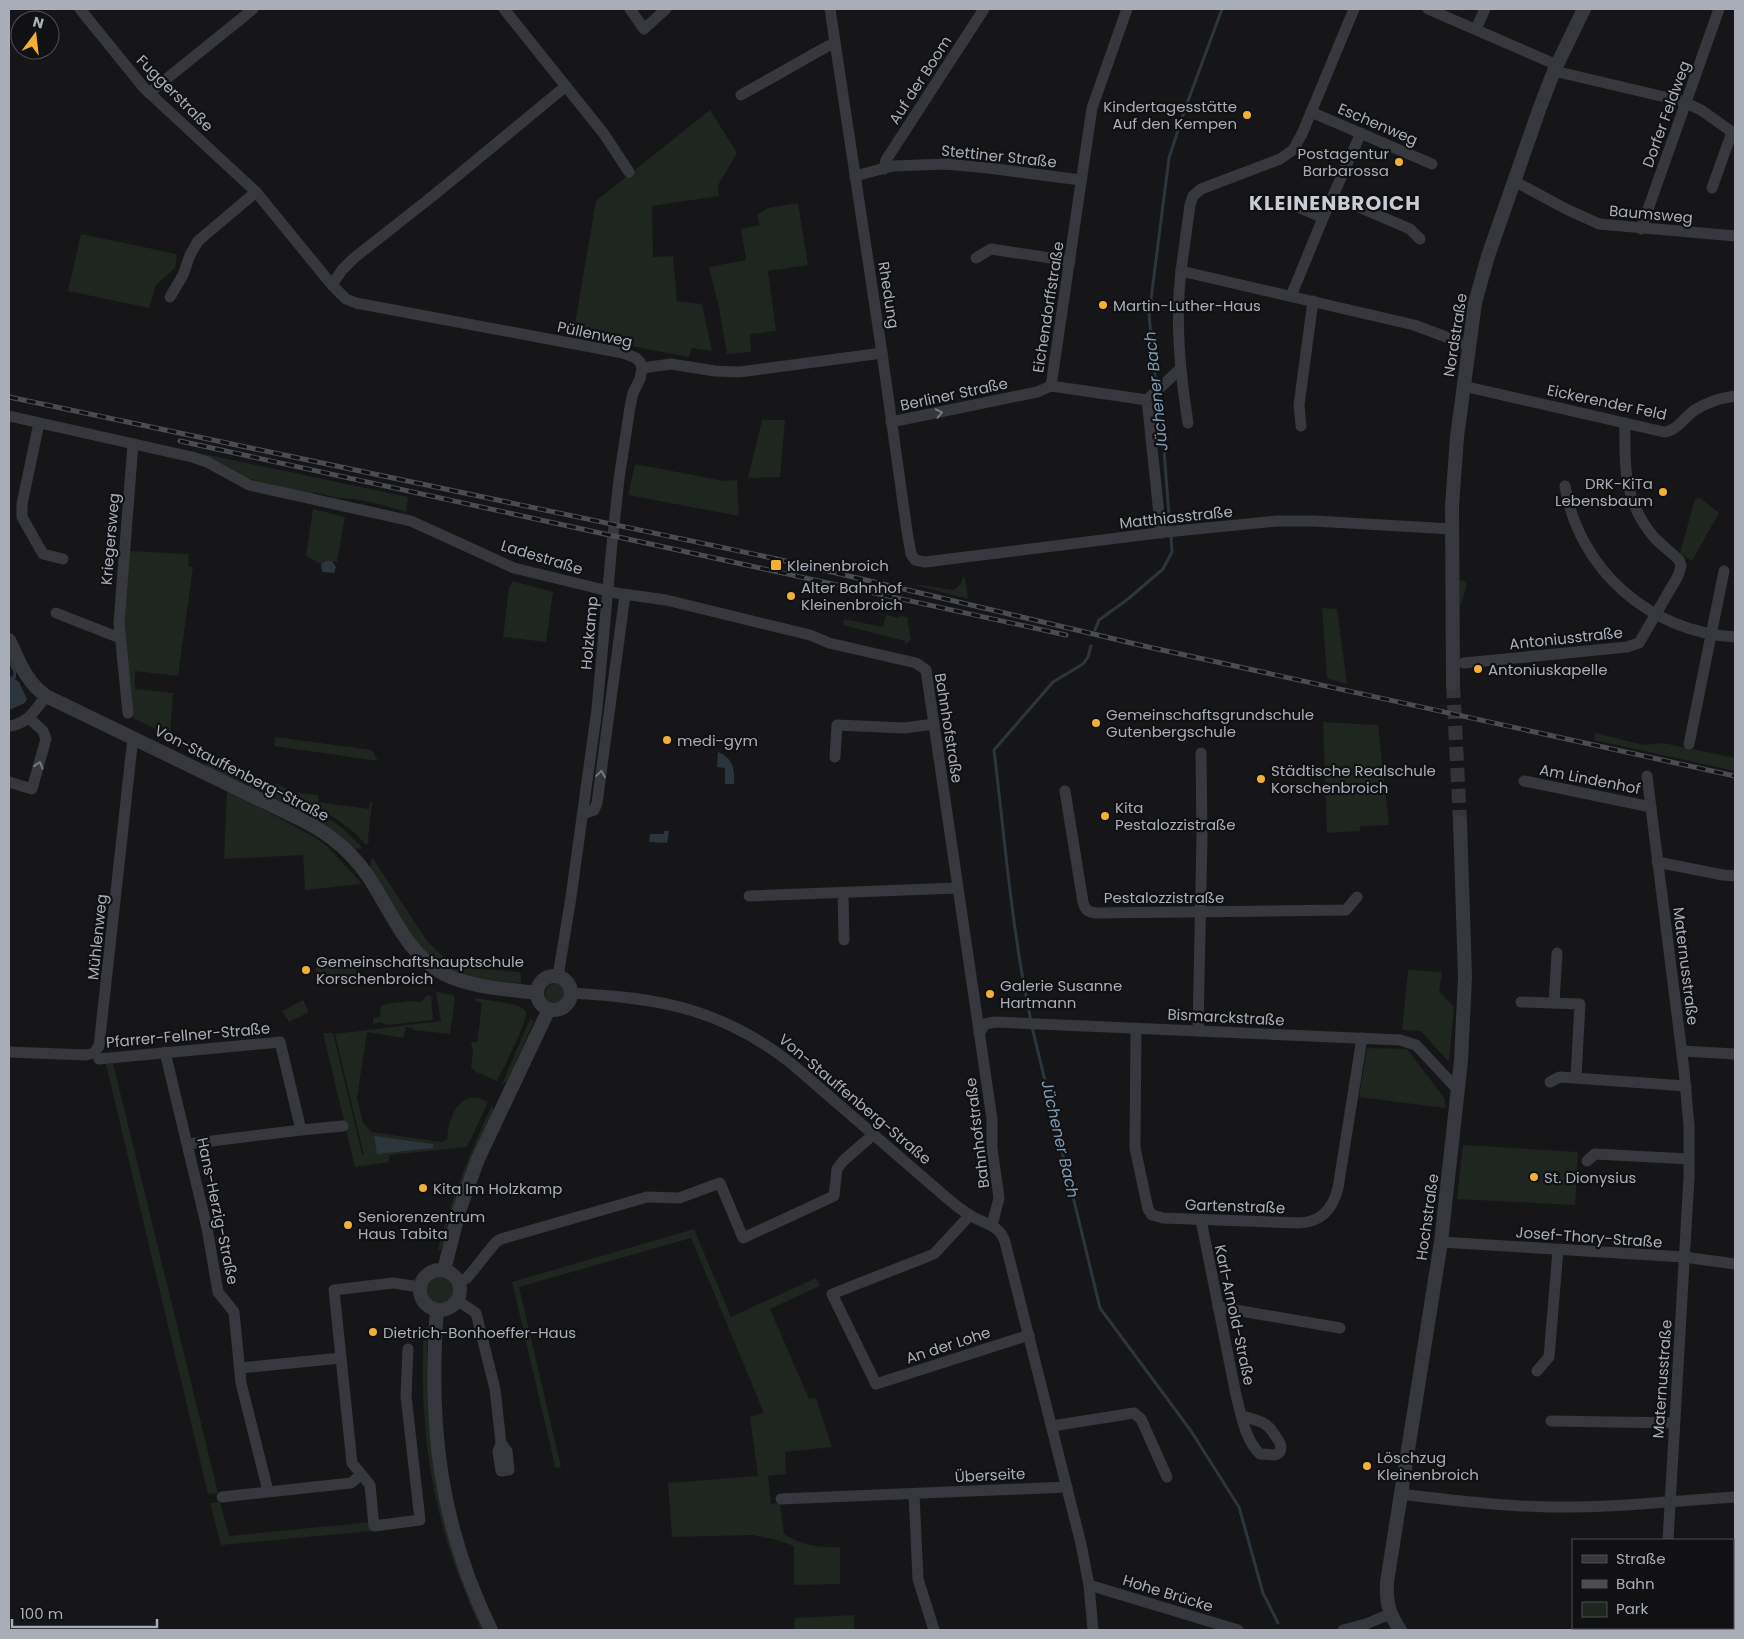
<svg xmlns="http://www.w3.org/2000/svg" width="1744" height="1639" viewBox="0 0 1744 1639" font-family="Poppins,sans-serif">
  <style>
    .green { fill: #1e261f }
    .water { fill: #2c353c }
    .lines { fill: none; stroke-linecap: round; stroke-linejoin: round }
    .stream { stroke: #2c353c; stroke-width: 3 }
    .tertiary-tunnel { stroke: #333438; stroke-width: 14; stroke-dasharray: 14 7; stroke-linecap: butt }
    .minor { stroke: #37383d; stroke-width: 11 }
    .tertiary { stroke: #37383d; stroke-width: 14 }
    .rail-casing { stroke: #4a4c52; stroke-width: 5 }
    .rail { stroke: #111113; stroke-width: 3; stroke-dasharray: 9; stroke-linecap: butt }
    .minor-bridge { stroke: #37383d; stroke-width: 11 }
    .oneway { stroke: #757881 }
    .poi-dot { fill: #f2b134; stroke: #111113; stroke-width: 2 }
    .labels { text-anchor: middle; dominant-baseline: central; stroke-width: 4.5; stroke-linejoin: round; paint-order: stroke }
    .street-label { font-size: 15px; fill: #a8adb8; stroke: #111113 }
    .poi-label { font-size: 15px; fill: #a8adb8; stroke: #111113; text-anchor: start }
    .water-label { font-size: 16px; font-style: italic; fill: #7f9bb3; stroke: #111113 }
    .district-label { font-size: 20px; font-weight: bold; letter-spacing: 1px; fill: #c9ccd4; stroke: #111113 }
  </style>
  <rect width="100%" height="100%" fill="#161618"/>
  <g class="green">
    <polygon points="710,110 737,153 718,185 719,196 652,206 653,257 673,256 677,301 702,304 712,351 692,348 689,357 573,335 596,201"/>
    <polygon points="798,203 808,265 768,271 776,331 750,334 751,352 727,354 719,308 709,267 746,260 741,229 760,225 757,215 768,208"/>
    <polygon points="81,234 177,254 175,268 156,285 149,308 68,291"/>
    <polygon points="762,420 785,420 780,477 748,478"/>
    <polygon points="199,453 408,497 406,512 379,504 354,499 338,498 313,492 312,495 243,477"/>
    <polygon points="635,464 724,481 737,480 739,516 628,495"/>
    <polygon points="1700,498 1719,513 1692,561 1680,553 1695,499"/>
    <polygon points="313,509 345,517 337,562 326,561 321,564 306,556"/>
    <polygon points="129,551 189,554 188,566 193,567 178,676 135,671 135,689 173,693 170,736 133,718 123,621"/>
    <polygon points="963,577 965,577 968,599 912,584 954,590 961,584"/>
    <polygon points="1461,580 1465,581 1467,585 1460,607 1459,582"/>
    <polygon points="513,581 553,592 546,642 503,637 509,588"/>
    <polygon points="1322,608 1337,609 1347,684 1327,678"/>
    <polygon points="886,615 899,618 899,616 907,617 911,640 905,645 905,641 843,625 844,619 883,627"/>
    <polygon points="1323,722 1378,725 1389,825 1360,826 1360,831 1327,833"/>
    <polygon points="1595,733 1644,745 1663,743 1735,758 1735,771 1594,740"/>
    <polygon points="275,737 372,750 378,761 274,746"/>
    <polygon points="204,758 325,816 341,827 363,848 355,849 349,847 206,768"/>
    <polygon points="275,783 294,792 318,795 318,802 369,809 370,802 372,803 368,839 369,842 366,845 355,833 335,818 269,784"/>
    <polygon points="227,790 313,836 327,846 362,884 305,890 303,855 224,859"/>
    <polygon points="372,857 427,941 444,958 445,961 442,967 424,952 411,935 370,868"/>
    <path d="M332 959C342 961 353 964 359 974V979C340 996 298 978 324 960Z"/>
    <path d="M456 963 480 969 519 972 521 975V983C496 981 471 980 448 970L450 965Z"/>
    <polygon points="1408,970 1442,972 1439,991 1454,1007 1449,1060 1447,1060 1421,1031 1402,1030"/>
    <circle cx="555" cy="993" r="10"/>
    <path d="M436 992 453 995 455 998 450 1034 413 1030V1028L406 1027 403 1038 367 1032 357 1098 363 1123 371 1132 442 1142 447 1139C449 1117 459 1087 488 1102L467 1147 389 1155V1162L355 1167 323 1033H333L362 1154 364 1155 335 1034 441 1021Z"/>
    <polygon points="428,995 431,996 433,1020 387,1025 381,1022 373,1024 373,1018 380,1017 381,1005 409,1001 420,1002"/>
    <path d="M475 998 517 1005C521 1007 524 1009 526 1013 528 1020 502 1071 497 1081L476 1072 471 1068 473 1052 471 1042H477L482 1003 475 1001Z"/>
    <polygon points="303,1000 309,1012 289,1022 282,1011"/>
    <polygon points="530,1019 534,1021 507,1082 502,1084"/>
    <polygon points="1367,1048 1407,1049 1445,1099 1445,1108 1359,1097"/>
    <polygon points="113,1063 218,1493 208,1494 106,1064"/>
    <path d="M492 1105 494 1110 454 1211 441 1250 438 1249C451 1198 470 1153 492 1105Z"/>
    <polygon points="1463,1145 1578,1152 1575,1205 1457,1199"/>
    <path d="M694 1229 731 1317 816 1278 820 1286 770 1309 809 1399 816 1398 832 1447 785 1452 786 1474 768 1476 771 1504 780 1503 784 1534C801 1545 820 1548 840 1547V1584L794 1585V1546L777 1540 753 1535 672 1537 668 1483 758 1476 750 1417 764 1413 691 1238 519 1287 561 1467 556 1468 555 1466 512 1282Z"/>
    <circle cx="441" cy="1290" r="14"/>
    <path d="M426 1327H428L427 1351 430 1431 485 1630H481L480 1628C465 1592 449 1555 440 1516 425 1456 420 1391 424 1329Z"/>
    <polygon points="220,1502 229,1536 371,1522 372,1531 221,1545 210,1503"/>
    <polygon points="854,1615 854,1630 794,1630 795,1618"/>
  </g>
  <g class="water">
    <polygon points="326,561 332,561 336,567 334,573 322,572 321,564"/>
    <polygon points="9,675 19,682 27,699 25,703 9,710"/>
    <path d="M718 752C733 758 735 769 734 784H725V768L717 767Z"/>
    <polygon points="664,831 669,831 667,843 649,842 650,834 664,834"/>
    <polygon points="374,1136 433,1144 433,1148 377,1154"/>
  </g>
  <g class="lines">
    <g class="stream">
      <polyline points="1156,387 1149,315 1169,158 1185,109 1222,9"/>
      <polyline points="1157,395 1163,437 1170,528"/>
      <polyline points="1095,630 1099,620 1128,599 1163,569 1172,552 1171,535"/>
      <polyline points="9,660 15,672 14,678"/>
      <path d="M1031 1021C1012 932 1005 841 994 750L1053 682 1083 664 1088 657 1091 646"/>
      <polyline points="1032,1027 1100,1308 1191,1431 1239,1507 1263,1593 1278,1623"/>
    </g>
    <polyline class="tertiary-tunnel" points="1453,684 1460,822"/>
    <g class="minor">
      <polyline points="80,9 144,88 256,192 332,285 346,299 356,303 623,353 636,358 640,362 642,368 640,379 633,393 630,407 619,479 612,544 597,709 571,897 558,976"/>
      <polyline points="504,9 604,134 629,172"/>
      <polyline points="630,9 644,29 666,9"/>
      <polyline points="830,9 882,353 907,531 911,554 915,560 925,562 1166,532 1277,521 1314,521 1452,529"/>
      <polyline points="1354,9 1302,134 1293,150 1280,159 1201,189 1193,196 1190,205 1181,271 1414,325 1468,345"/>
      <polyline points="1428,9 1557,65"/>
      <polyline points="1476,29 1485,9"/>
      <polyline points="1554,71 1682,101 1701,110 1735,134"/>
      <polyline points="149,93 253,9"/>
      <polyline points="741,95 828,46 835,44"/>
      <polyline points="1311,112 1432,164"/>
      <polyline points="884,169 886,160 984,9"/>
      <polyline points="855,176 893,166 946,164 988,168 1081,180"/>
      <polyline points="1514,181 1566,209 1599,224 1735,236"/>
      <polyline points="1712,188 1732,132"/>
      <polyline points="1333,196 1410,229 1420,239"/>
      <polyline points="1284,201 1323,218"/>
      <polyline points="1641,229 1719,9"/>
      <polyline points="976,258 991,249 1070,261"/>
      <path d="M1181 271C1175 322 1180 372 1188 423"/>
      <polyline points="332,285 342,270 354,258 434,195 566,86"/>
      <polyline points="1291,296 1323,218 1361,133"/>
      <polyline points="170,297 183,275 190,255 198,241 256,192"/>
      <polyline points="642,368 671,364 715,371 739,372 882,353"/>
      <polyline points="1051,386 1092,108 1127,9"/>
      <polyline points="1051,386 1147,400"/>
      <path d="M1463 386 1664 432C1677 431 1684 417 1695 410 1707 402 1721 398 1735 396"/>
      <polyline points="1147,400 1161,533"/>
      <polyline points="1147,400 1180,369"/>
      <polyline points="9,416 192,457 207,462 249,485 411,521 514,568 600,589"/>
      <polyline points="891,422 1037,392 1051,386"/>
      <polyline points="39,423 22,504 22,517 43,554 63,559"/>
      <polyline points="1301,426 1299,405 1313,301"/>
      <path d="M1565 486C1579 570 1650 632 1735 637"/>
      <polyline points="616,593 666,600 810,635 829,643 916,663 926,670 992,1119 992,1148 999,1198 992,1225"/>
      <polyline points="56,613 120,638"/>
      <path d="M1464 663 1627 647 1639 643 1678 576 1681 566 1679 560C1671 552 1661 545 1653 536 1624 501 1624 467 1625 423"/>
      <polyline points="128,713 119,623 133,444"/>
      <path d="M9 726C28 724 35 710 46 696"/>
      <polyline points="1689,744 1724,571"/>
      <polyline points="835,757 837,725 904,728 934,724"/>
      <polyline points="1647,776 1684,1070 1689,1126 1689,1177 1668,1540"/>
      <polyline points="1524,781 1651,807"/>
      <polyline points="9,782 32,789 46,739 43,731 29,718"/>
      <path d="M1065 791 1083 902C1085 910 1088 912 1096 913L1346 910 1357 897"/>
      <polyline points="583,814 594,810 597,803 625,595"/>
      <polyline points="1657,862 1723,875 1735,876"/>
      <polyline points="843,893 844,940"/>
      <polyline points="749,896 957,888"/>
      <path d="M572 993C659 998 721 1008 792 1064L948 1199C955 1205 963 1211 971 1216 985 1224 1000 1225 1005 1242L1081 1544 1089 1585 1093 1630"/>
      <polyline points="1521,1002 1580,1004 1576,1077"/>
      <polyline points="1554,1003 1557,953"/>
      <path d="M1136 1028 1135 1148 1148 1209 1152 1215 1163 1218 1300 1223C1322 1222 1333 1208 1338 1188L1362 1038"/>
      <polyline points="1198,1031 1202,837 1201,753"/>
      <polyline points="979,1034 985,1024 995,1022 1400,1040 1416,1045 1458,1090"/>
      <polyline points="1682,1051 1735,1054"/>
      <polyline points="9,1052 86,1055 94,1053 99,1046 133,737"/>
      <polyline points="165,1052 207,1228 218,1292 234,1312 241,1383 268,1491"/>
      <polyline points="99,1059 280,1042 301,1130 188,1144"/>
      <polyline points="1550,1082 1560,1077 1686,1086"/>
      <polyline points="301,1130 343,1126"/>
      <polyline points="1587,1161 1595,1154 1689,1159"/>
      <polyline points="970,1215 934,1254 832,1294 876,1384 1029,1335"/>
      <path d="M1201 1220 1236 1395C1241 1414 1245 1440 1260 1454L1275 1455 1280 1452C1282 1445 1280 1442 1276 1437 1267 1421 1259 1421 1242 1416"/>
      <polyline points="1441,1242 1684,1257 1735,1264"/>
      <polyline points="459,1282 467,1278 496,1242 501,1239 647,1197 679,1198 720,1183 743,1238 834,1196 837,1169 843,1161 874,1134"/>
      <polyline points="458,1301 476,1313 495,1389 501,1443 498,1452 501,1471 509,1470 507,1451 501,1443"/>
      <polyline points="1218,1307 1340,1328"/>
      <polyline points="408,1349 406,1396 420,1520 374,1526 370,1485 352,1463 334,1290 393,1283 420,1287"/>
      <polyline points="240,1368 341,1358"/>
      <polyline points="1537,1371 1549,1357 1558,1250"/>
      <polyline points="1551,1421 1674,1423"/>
      <polyline points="1052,1426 1134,1413 1141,1419 1167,1477"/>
      <polyline points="914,1494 918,1579 934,1630"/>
      <path d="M1401 1494C1451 1500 1500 1506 1549 1507 1611 1508 1673 1501 1735 1497"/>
      <polyline points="222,1497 351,1483 361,1475"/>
      <polyline points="781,1499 1067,1487"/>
      <polyline points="1089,1585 1238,1630"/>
      <polyline points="1682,1628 1693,1630"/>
      <polyline points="1343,1630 1366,1624 1390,1614"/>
      <polyline points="1662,1630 1662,1628"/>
    </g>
    <g class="tertiary">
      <path d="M9 640C19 661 26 682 46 696L300 819C326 832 347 847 365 872 389 905 405 954 444 974 472 988 507 989 537 993"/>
      <polyline points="1453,684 1452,506 1457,437 1475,303 1488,256 1539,110 1554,71 1584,9"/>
      <circle cx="554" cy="993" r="17"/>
      <circle cx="440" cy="1290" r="20"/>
      <polyline points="444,1270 459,1211 478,1159 549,1009"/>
      <path d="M437 1310C428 1425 440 1526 491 1630"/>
      <path d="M1400 1630C1389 1614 1386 1602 1387 1582L1441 1242 1461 1061 1465 977 1460 822"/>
    </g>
    <g class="rail-casing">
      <g id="rail">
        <polyline points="9,397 777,559 1144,646 1735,776"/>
        <polyline points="180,441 1066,635"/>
      </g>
    </g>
    <use href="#rail" class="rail"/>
    <polyline class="minor-bridge" points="600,589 616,593"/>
  </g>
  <defs><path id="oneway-chevron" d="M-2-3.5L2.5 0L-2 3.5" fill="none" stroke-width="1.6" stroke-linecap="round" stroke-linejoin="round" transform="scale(1.25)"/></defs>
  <g class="oneway">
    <use href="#oneway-chevron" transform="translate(939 413) rotate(-12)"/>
    <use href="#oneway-chevron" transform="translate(39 765) rotate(-73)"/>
    <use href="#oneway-chevron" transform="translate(601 774) rotate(-82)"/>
  </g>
  <g class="poi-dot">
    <circle cx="1247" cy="115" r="5"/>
    <circle cx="1399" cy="162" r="5"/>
    <circle cx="1103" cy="305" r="5"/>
    <circle cx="1663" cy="492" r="5"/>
    <rect x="770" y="559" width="12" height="12" rx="2.5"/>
    <circle cx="791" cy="596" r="5"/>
    <circle cx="1478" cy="669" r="5"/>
    <circle cx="1096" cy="723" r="5"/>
    <circle cx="667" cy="740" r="5"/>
    <circle cx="1261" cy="779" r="5"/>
    <circle cx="1105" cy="816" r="5"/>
    <circle cx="306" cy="970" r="5"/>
    <circle cx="990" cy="994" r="5"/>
    <circle cx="1534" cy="1177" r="5"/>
    <circle cx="423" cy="1188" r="5"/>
    <circle cx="348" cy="1225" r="5"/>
    <circle cx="373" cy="1332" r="5"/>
    <circle cx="1367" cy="1466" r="5"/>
  </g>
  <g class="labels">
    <g class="street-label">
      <text transform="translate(920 80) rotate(-57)">Auf der Boom</text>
      <text transform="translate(175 93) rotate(45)">Fuggerstraße</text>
      <text transform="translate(1666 114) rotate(-70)">Dorfer Feldweg</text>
      <text transform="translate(1378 124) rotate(23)">Eschenweg</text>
      <text transform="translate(999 156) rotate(6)">Stettiner Straße</text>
      <text transform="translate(1651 214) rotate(5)">Baumsweg</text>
      <text transform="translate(889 295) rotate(81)">Rhedung</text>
      <text transform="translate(1048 307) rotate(-81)">Eichendorffstraße</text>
      <text transform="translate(595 334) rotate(12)">Püllenweg</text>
      <text transform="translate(1455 335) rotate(-81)">Nordstraße</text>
      <text transform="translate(954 394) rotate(-12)">Berliner Straße</text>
      <text transform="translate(1607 402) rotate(12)">Eickerender Feld</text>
      <text transform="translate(1176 517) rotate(-6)">Matthiasstraße</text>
      <text transform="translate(110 539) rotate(-85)">Kriegersweg</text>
      <text transform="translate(542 557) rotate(17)">Ladestraße</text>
      <text transform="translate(589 633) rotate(-85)">Holzkamp</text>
      <text transform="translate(1566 638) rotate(-6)">Antoniusstraße</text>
      <text transform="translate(949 728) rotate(81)">Bahnhofstraße</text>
      <text transform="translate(242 773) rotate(27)">Von-Stauffenberg-Straße</text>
      <text transform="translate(1590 779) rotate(11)">Am Lindenhof</text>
      <text x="1164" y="897">Pestalozzistraße</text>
      <text transform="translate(97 937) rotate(-84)">Mühlenweg</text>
      <text transform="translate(1686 966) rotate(83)">Maternusstraße</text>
      <text transform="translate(1226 1017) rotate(3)">Bismarckstraße</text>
      <text transform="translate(188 1035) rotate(-5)">Pfarrer-Fellner-Straße</text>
      <text transform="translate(855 1099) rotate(40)">Von-Stauffenberg-Straße</text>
      <text transform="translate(977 1133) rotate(-97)">Bahnhofstraße</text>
      <text transform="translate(1235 1206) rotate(2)">Gartenstraße</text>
      <text transform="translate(218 1211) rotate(78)">Hans-Herzig-Straße</text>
      <text transform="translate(1427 1217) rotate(-82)">Hochstraße</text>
      <text transform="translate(1589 1237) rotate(4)">Josef-Thory-Straße</text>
      <text transform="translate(1235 1315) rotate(78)">Karl-Arnold-Straße</text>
      <text transform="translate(948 1345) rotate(-18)">An der Lohe</text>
      <text transform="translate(1662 1379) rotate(-86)">Maternusstraße</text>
      <text transform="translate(990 1475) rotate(-3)">Überseite</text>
      <text transform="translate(1168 1593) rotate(17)">Hohe Brücke</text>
    </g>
    <g class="poi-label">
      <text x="1237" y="106" text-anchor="end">Kindertagesstätte<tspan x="1237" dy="17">Auf den Kempen</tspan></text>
      <text x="1389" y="153" text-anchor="end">Postagentur<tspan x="1389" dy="17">Barbarossa</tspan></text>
      <text x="1113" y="305">Martin-Luther-Haus</text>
      <text x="1653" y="483" text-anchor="end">DRK-KiTa<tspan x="1653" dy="17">Lebensbaum</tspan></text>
      <text x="787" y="565">Kleinenbroich</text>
      <text x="801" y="587">Alter Bahnhof<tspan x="801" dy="17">Kleinenbroich</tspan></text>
      <text x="1488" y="669">Antoniuskapelle</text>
      <text x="1106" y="714">Gemeinschaftsgrundschule<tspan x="1106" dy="17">Gutenbergschule</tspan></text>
      <text x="677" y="740">medi-gym</text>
      <text x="1271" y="770">Städtische Realschule<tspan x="1271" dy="17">Korschenbroich</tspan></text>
      <text x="1115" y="807">Kita<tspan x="1115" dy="17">Pestalozzistraße</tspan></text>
      <text x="316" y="961">Gemeinschaftshauptschule<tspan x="316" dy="17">Korschenbroich</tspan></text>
      <text x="1000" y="985">Galerie Susanne<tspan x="1000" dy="17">Hartmann</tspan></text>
      <text x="1544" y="1177">St. Dionysius</text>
      <text x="433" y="1188">Kita Im Holzkamp</text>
      <text x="358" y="1216">Seniorenzentrum<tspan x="358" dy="17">Haus Tabita</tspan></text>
      <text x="383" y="1332">Dietrich-Bonhoeffer-Haus</text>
      <text x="1377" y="1457">Löschzug<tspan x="1377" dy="17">Kleinenbroich</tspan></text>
    </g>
    <g class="water-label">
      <text transform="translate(1156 391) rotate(-96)">Jüchener Bach</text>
      <text transform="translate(1060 1139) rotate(77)">Jüchener Bach</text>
    </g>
    <g class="district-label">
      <text x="1335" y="203">KLEINENBROICH</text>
    </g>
  </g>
  <rect width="1744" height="1639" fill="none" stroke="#a8adb8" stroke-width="20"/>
  <rect x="1572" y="1539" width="162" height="90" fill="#111113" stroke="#4d4f55"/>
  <rect x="1582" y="1555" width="25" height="8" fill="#37383d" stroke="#4d4f55"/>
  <text x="1616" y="1564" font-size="15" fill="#a8adb8">Straße</text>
  <rect x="1582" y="1580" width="25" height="8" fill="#4a4c52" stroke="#4d4f55"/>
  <text x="1616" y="1589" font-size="15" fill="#a8adb8">Bahn</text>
  <rect x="1582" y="1602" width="25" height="15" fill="#1e261f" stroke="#4d4f55"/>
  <text x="1616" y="1614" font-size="15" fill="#a8adb8">Park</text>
  <g transform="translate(35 35) rotate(15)"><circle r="24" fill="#111113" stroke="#4d4f55"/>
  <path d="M0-4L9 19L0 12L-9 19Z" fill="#f2b134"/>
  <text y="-8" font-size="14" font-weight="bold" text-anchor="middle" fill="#a8adb8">N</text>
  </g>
  <path d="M12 1619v8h145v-8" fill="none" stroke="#a8adb8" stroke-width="2.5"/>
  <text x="20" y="1619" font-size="15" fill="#a8adb8" stroke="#111113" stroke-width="4" paint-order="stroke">100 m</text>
</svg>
